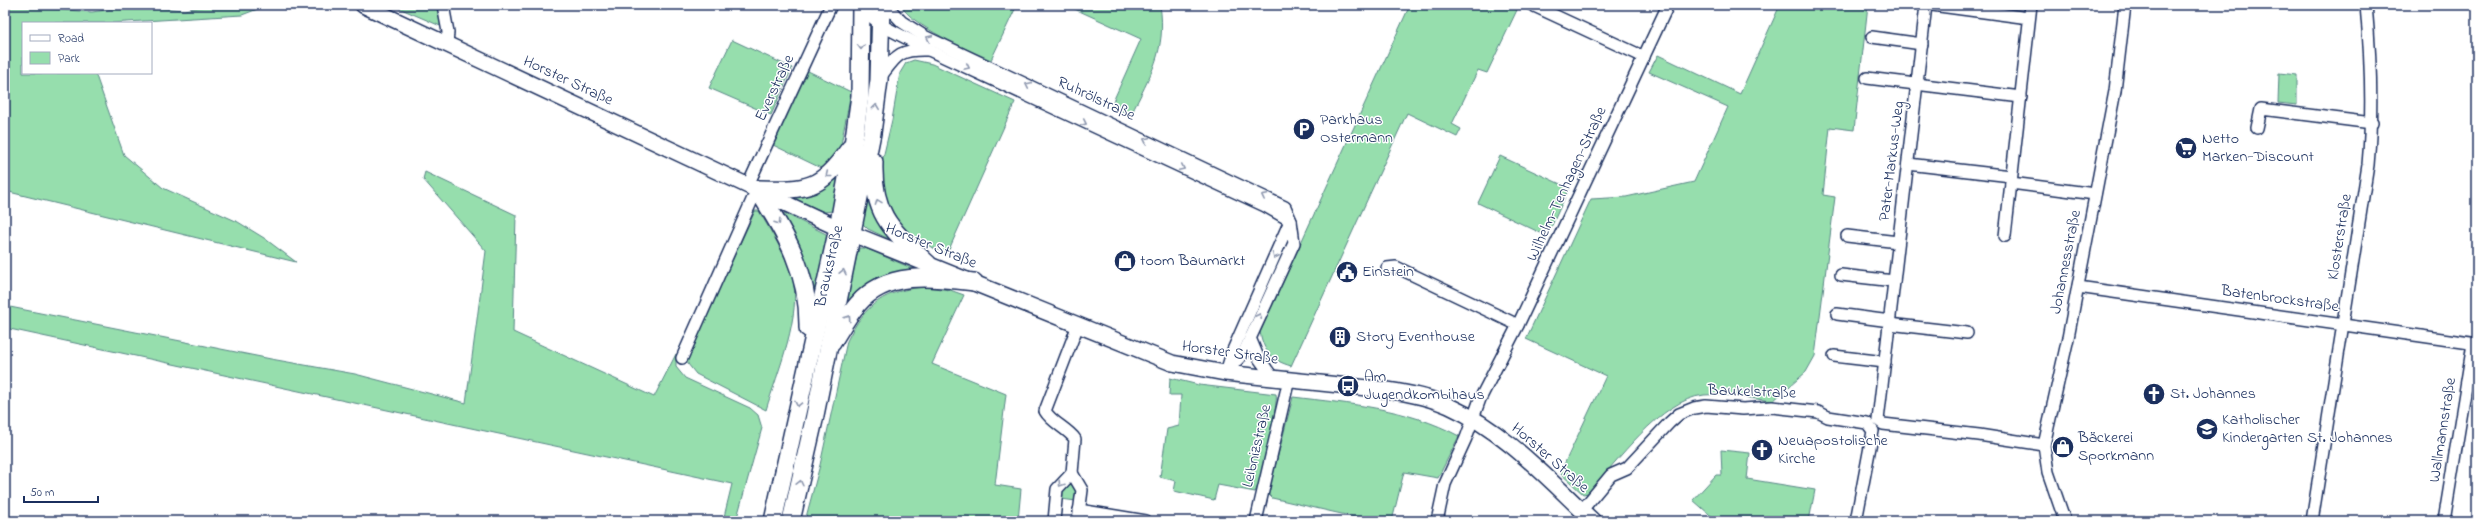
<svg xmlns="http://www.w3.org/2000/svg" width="2482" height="526" viewBox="0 0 2482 526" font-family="'Indie Flower',sans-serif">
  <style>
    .green { fill: #96dead; stroke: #588686 }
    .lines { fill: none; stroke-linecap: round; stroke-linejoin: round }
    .minor-casing { stroke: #1b2f5e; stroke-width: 14 }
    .secondary-casing { stroke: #1b2f5e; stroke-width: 18 }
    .primary-casing { stroke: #1b2f5e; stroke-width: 20 }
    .minor { stroke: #fff; stroke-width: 11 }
    .secondary { stroke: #fff; stroke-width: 15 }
    .primary { stroke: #fff; stroke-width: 17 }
    .oneway { stroke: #8d97ae }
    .labels { text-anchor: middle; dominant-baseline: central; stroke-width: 3; stroke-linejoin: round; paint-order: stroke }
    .street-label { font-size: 16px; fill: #1b2f5e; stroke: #fff }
    .poi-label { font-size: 16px; fill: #1b2f5e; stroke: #fff; text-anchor: start }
  </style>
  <rect width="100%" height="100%" fill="#fff"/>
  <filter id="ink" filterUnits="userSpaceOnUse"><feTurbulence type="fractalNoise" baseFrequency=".025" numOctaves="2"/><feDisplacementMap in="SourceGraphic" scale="8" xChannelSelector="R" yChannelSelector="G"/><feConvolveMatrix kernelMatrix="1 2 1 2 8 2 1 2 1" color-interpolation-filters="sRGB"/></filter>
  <g filter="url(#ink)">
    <g class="green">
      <polygon points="5,5 92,12 134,6 184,10 211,5 268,5 242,15 111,23 23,23 23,73 95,73 124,155 163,188 238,222 264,238 296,262 5,191"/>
      <polygon points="392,5 437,5 440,22 444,24 445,28"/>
      <path d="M901 5H1017L991 60C969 50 911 26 901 5Z"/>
      <path d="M1066 5H1160C1167 51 1150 75 1131 115L1111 106 1141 39Z"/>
      <path d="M1410 5H1507L1517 10 1487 73 1478 70 1452 124 1461 129 1457 137 1407 113 1291 366C1271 360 1264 352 1260 332Z"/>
      <path d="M1780 5H1868L1854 130 1830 127 1823 195 1835 197 1815 356 1806 372 1773 401C1751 399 1726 393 1704 395 1660 400 1617 462 1588 493L1583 494 1560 473 1606 376 1526 339 1591 199 1626 197 1694 182 1728 107 1649 72 1658 55 1740 94Z"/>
      <polygon points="872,27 876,32 868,102 868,35"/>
      <polygon points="732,40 792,68 771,115 709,88"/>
      <polygon points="914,60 932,64 1015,102 947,254 918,241 903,230 888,203 882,185 883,158 892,120 900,73 906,63"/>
      <polygon points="806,70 851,92 840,150 825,170 771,144"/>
      <polygon points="2279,73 2297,75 2297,105 2278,103"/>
      <polygon points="1500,156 1569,188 1547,236 1478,203"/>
      <polygon points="425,172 516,215 513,332 654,397 676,354 676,367 685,378 750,408 758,415 762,428 736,521 723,521 732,484 5,328 5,306 271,359 355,374 466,403 486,251 423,179"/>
      <polygon points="839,173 841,175 833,211 824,212 792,198 791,195"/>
      <polygon points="868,192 892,237 889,239 868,229 862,223"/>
      <path d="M755 211H759C771 232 785 253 792 276 803 313 777 373 766 410L696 374 688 364 687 359Z"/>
      <polygon points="784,213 826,234 829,237 814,300 803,253 783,216"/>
      <polygon points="859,248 865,248 916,270 916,273 843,309"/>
      <path d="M925 287 950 290 964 295 932 364 1006 394 995 485 1021 489 1018 521H805L820 465 847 341C865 304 885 290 925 287Z"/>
      <path d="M1170 378 1199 385 1276 394C1279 402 1261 485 1255 492L1218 485 1214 500 1174 491 1176 481 1160 477 1167 429 1179 426 1181 395H1169Z"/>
      <path d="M1293 397C1351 404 1407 408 1459 436L1438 478 1404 472 1392 521H1372L1272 498 1268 494Z"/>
      <polygon points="1721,450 1750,453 1747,479 1815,490 1809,521 1717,521 1693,500 1716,475 1722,475"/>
      <polygon points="1067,484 1074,485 1078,488 1076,501 1061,499 1062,488"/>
    </g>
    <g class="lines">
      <g class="minor-casing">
        <g id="minor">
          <polyline points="443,5 448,32 447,44"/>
          <polyline points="886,5 902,22 924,36 1285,207 1291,221 1294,243 1243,354 1225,373"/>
          <polyline points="1532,5 1644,57"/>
          <polyline points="1926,5 1878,420 1883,424 1979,435 2044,445"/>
          <polyline points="1932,5 2029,18"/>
          <polyline points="861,8 881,25 931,51 1265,206 1291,221"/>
          <polyline points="1872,37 1922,44"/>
          <polyline points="1867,78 2021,97"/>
          <path d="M879 79C896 57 897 49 927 50"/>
          <polyline points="2257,128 2261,109 2372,123"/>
          <polyline points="1908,164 2011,176"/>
          <polyline points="2011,183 2095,194"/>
          <polyline points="748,185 831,5"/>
          <polyline points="1847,236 1898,242"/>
          <polyline points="2005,236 2031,5"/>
          <polyline points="1387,268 1396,267 1518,325"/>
          <polyline points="1841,275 1894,281"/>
          <polyline points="2078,287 2477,344"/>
          <polyline points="1837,314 1890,321"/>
          <polyline points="1889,324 1967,333"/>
          <polyline points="1250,338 1258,357 1273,378"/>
          <polyline points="1834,356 1885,362"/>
          <polyline points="682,358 757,189"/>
          <polyline points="1227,369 1233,350 1290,221"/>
          <path d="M1072 473 1075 439C1067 428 1052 423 1045 411L1078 325"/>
          <polyline points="1079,510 1146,521"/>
          <polyline points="1582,510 1611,475 1627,468 1669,423 1679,414 1694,408 1706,406 1743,409 1772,407 1818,412 1828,417 1867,423 1873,431 1856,521"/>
          <polyline points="1054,521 1057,489 1072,473 1082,490 1078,521"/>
          <polyline points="1256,521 1289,379"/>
          <polyline points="1437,521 1445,484 1466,438 1480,399 1518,325 1668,5"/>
          <polyline points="2065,521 2048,472 2044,445 2068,338 2115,91 2125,5"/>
          <path d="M2312 521 2368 165C2373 111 2371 59 2366 5"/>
          <polyline points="2444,521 2473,344"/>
        </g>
      </g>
      <g class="secondary-casing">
        <path id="secondary" d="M363 5 838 228 1172 363 1225 373 1387 390C1408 393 1429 397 1449 406 1505 431 1549 480 1593 521"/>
      </g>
      <g class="primary-casing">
        <g id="primary">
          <path d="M874 162C872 215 892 230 928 264"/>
          <path d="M757 189C786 234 809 272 808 328"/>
          <path d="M757 189C808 190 819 191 850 148"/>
          <path d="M832 343C840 330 848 315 858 304 887 270 934 277 974 282"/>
          <path id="s1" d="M773 521 838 228 853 145 860 96 861 5"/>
          <polyline points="791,521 814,420 872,133 879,80 881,5"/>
        </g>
      </g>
      <use href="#minor" class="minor"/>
      <use href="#secondary" class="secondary"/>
      <use href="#primary" class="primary"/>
    </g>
    <defs><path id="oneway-chevron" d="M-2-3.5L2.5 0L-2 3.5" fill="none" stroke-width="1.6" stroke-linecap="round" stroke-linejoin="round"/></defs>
    <g class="oneway">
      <use href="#oneway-chevron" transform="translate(929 38) rotate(-155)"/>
      <use href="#oneway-chevron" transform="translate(861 47) rotate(91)"/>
      <use href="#oneway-chevron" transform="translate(967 67) rotate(25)"/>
      <use href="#oneway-chevron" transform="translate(1028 85) rotate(-155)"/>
      <use href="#oneway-chevron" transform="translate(876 107) rotate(-83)"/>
      <use href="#oneway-chevron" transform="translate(1084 123) rotate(25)"/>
      <use href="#oneway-chevron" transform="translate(1146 140) rotate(-155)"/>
      <use href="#oneway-chevron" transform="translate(1182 168) rotate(25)"/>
      <use href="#oneway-chevron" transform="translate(828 175) rotate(141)"/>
      <use href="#oneway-chevron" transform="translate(1264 196) rotate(-153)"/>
      <use href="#oneway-chevron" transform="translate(878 202) rotate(-111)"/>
      <use href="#oneway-chevron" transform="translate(778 222) rotate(57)"/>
      <use href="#oneway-chevron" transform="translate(1275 256) rotate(115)"/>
      <use href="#oneway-chevron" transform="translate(843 272) rotate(-78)"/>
      <use href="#oneway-chevron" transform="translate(1259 316) rotate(-65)"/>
      <use href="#oneway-chevron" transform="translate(848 318) rotate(-57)"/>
      <use href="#oneway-chevron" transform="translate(798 404) rotate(102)"/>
      <use href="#oneway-chevron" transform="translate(800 483) rotate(-77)"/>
      <use href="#oneway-chevron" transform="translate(1061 484) rotate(124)"/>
    </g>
  </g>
  <defs>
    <g id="parking-disc" transform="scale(1.15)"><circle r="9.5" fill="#1b2f5e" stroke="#fff"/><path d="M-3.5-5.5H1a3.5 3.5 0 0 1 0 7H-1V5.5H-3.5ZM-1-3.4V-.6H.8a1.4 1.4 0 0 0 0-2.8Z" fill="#fff"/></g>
    <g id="supermarket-disc" transform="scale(1.15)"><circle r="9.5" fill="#1b2f5e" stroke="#fff"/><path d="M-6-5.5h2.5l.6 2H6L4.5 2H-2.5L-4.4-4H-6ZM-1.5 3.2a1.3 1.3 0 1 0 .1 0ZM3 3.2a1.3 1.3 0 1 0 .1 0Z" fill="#fff"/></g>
    <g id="shop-disc" transform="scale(1.15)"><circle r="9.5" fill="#1b2f5e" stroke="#fff"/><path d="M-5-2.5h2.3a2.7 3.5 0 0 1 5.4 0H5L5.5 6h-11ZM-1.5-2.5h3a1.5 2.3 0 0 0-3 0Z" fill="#fff"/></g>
    <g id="civic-disc" transform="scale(1.15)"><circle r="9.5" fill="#1b2f5e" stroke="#fff"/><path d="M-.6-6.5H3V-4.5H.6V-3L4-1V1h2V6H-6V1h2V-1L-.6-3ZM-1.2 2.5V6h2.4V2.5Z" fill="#fff"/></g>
    <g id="building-disc" transform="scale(1.15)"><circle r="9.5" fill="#1b2f5e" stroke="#fff"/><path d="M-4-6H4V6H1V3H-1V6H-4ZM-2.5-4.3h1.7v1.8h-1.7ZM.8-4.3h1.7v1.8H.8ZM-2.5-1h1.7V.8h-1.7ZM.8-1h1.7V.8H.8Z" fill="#fff"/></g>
    <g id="bus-disc" transform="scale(1.15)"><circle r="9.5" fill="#1b2f5e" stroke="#fff"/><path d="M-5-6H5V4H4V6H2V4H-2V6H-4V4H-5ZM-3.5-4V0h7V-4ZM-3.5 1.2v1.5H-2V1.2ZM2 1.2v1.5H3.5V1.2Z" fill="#fff"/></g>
    <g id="church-disc" transform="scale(1.15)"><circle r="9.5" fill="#1b2f5e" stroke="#fff"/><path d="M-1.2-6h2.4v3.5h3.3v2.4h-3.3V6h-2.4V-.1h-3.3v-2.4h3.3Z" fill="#fff"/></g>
    <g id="school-disc" transform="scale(1.15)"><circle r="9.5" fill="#1b2f5e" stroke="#fff"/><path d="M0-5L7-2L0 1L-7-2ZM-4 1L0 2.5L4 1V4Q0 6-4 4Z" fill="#fff"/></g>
  </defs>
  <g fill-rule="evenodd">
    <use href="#parking-disc" x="1304" y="129"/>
    <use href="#supermarket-disc" x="2186" y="148"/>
    <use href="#shop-disc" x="1125" y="261"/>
    <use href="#civic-disc" x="1347" y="272"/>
    <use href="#building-disc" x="1340" y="337"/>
    <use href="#bus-disc" x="1348" y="386"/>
    <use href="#church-disc" x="2154" y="394"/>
    <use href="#school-disc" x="2207" y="429"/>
    <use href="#shop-disc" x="2063" y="447"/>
    <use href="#church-disc" x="1762" y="450"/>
  </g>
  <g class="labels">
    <g class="street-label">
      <text transform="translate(568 81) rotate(25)">Horster Straße</text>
      <text transform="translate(775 88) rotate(-65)">Everstraße</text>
      <text transform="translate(1096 99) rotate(25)">Ruhrölstraße</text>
      <text transform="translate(1892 161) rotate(-83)">Pater-Markus-Weg</text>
      <text transform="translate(1567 184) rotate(-65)">Wilhelm-Tenhagen-Straße</text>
      <text transform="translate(2340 237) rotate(-81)">Klosterstraße</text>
      <text transform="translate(931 246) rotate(22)">Horster Straße</text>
      <text transform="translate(2066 262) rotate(-79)">Johannesstraße</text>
      <text stroke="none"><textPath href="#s1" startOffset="261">Braukstraße</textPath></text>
      <text transform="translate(2280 299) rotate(8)">Batenbrockstraße</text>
      <text transform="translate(1230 353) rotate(8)">Horster Straße</text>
      <text transform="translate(1752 392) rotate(2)">Baukelstraße</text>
      <text transform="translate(2443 430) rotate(-81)">Wallmannstraße</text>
      <text transform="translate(1257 446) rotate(-77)">Leibnizstraße</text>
      <text transform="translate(1550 458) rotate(41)">Horster Straße</text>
    </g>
    <g class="poi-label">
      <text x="1320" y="120">Parkhaus<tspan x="1320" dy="18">Ostermann</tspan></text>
      <text x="2202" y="139">Netto<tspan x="2202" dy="18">Marken-Discount</tspan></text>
      <text x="1140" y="261">toom Baumarkt</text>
      <text x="1362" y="272">Einstein</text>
      <text x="1356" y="337">Story Eventhouse</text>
      <text x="1364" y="377">Am<tspan x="1364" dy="18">Jugendkombihaus</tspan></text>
      <text x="2170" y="394">St. Johannes</text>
      <text x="2222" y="420">Katholischer<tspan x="2222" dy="18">Kindergarten St. Johannes</tspan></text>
      <text x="2078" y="438">Bäckerei<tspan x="2078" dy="18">Sporkmann</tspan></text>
      <text x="1778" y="441">Neuapostolische<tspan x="1778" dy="18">Kirche</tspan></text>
    </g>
  </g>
  <rect width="2482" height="526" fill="none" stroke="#fff" stroke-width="20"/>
  <rect x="10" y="10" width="2462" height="506" fill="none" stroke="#1b2f5e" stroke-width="1.5" filter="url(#ink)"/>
  <rect x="22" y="22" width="130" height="52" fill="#ffffff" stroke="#a4acbf"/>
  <rect x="30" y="35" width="20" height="6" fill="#ffffff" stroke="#a4acbf"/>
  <text x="58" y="42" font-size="12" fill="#1b2f5e">Road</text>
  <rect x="30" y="52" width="20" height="12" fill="#96dead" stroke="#a4acbf"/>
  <text x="58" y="62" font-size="12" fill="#1b2f5e">Park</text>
  <path d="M24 496v6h74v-6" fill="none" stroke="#1b2f5e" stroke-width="2"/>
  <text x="30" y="496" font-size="12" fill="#1b2f5e" stroke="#ffffff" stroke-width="3" paint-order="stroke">50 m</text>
</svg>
